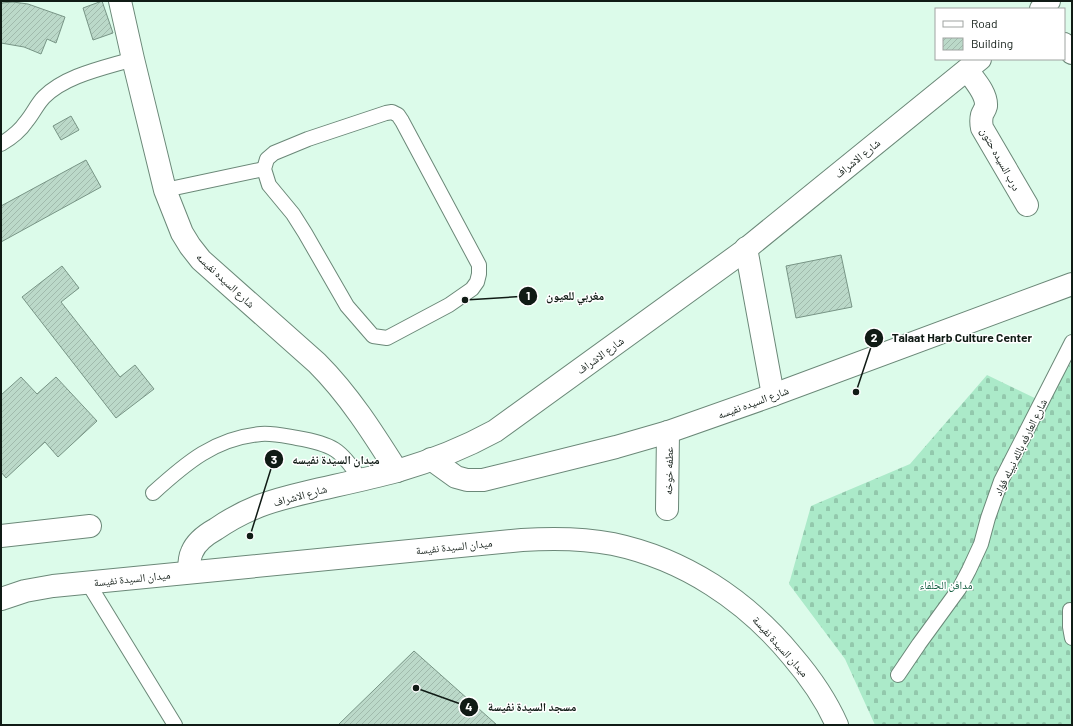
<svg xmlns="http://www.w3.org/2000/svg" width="1073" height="726" viewBox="0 0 1073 726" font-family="Barlow,'Noto Naskh Arabic',sans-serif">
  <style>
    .cemetery { fill: url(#cemetery-stones) }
    .building { fill: url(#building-hatch); stroke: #789586 }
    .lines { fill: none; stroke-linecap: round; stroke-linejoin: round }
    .service-casing { stroke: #6b8878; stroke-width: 16 }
    .minor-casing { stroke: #6b8878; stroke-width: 24 }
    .tertiary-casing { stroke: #6b8878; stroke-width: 24 }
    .service { stroke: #fff; stroke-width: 14 }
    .minor { stroke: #fff; stroke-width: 22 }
    .tertiary { stroke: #fff; stroke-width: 22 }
    .labels { text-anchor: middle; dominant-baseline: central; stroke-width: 3; stroke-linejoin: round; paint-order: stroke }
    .street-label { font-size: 11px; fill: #101b15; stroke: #fff }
    .park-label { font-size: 11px; fill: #0e5a3d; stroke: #fff }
    .leader { fill: none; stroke: #101b15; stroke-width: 1.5 }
    .callout-dot { fill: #101b15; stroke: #fff; stroke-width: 1.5 }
    .mark-label { font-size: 12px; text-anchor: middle; font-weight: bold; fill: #fff }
    .callout-label { font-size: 12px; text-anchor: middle; font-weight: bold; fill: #101b15; stroke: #fff; stroke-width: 3; stroke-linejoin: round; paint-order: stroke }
  </style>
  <defs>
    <pattern id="cemetery-stones" width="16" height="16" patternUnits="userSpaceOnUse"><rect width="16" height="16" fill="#abeac9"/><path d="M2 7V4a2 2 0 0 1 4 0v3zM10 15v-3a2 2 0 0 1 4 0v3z" fill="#92c8ac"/></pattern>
    <pattern id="building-hatch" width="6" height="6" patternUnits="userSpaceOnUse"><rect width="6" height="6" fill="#bbd9c9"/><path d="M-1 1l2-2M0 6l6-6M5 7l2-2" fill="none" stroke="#a0baac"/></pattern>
  </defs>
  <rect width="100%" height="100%" fill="#dcfbea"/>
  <polygon class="cemetery" points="1072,361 1072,725 875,725 845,659 789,584 811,506 910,464 987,375 1045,403"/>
  <g class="building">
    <polygon points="102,1 113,33 93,40 83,8"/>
    <polygon points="13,2 28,4 65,17 56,43 47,39 41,54 24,47 1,43 1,3"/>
    <polygon points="71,116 79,130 61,140 53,126"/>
    <polygon points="86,160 101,187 1,242 1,206"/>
    <polygon points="841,255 852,307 796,318 786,266"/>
    <polygon points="62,266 79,288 61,302 120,377 135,365 154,389 116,418 22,297"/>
    <polygon points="21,377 37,394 56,377 97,421 58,457 45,442 6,478 1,472 1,395"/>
    <polygon points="414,651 497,725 338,725"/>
  </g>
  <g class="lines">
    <g class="service-casing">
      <g id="service">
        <polygon points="392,112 398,115 402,121 479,265 479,274 477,282 472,289 449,305 387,338 373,336 347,306 305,233 293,214 269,185 264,169 267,159 274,153 308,139 386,113"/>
        <path d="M1 144C11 138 20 131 26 122 33 114 37 104 44 97 66 75 104 68 133 59"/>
        <polyline points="165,190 264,169"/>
        <path d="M153 493C186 463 215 438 261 434 273 433 285 436 297 438 332 444 341 449 360 479"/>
        <polyline points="88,583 175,725"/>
        <polyline points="1070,610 1070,627 1072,638"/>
        <polyline points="898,675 919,644 959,589 969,570 981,544 988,518 1001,481 1072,342"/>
      </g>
    </g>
    <g class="minor-casing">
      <g id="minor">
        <polyline points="1064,44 1072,53"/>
        <path d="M967 70C974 80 987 93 986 106 985 110 983 112 982 115 981 119 981 123 982 128L1027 205"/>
        <polyline points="746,248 773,395"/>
        <polyline points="431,459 456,477 467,480 483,480 616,447 668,432 773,395 1072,284"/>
        <polyline points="667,509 668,432"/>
        <polyline points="1,536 90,526"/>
      </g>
    </g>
    <g class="tertiary-casing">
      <g id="tertiary">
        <path d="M120 1 133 59 165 190 182 233 190 246 201 260 317 363C349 395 373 433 397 471"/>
        <polyline points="1041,9 1049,1"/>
        <path d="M189 572C189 566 189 558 192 552 196 542 207 534 216 529 229 520 244 512 259 506 275 500 291 496 308 492 338 485 367 479 397 471 431 461 464 448 495 431L741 253 980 59"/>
        <path d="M1 599 25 591 53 586 522 540C552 538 582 538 613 544 684 559 746 600 792 656 810 677 826 700 837 725"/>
      </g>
    </g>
    <use href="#service" class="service"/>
    <use href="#minor" class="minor"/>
    <use href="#tertiary" class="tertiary"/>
  </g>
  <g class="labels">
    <g class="street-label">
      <text transform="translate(857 158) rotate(-39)">شارع الاشراف</text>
      <text transform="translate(1001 159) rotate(61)">درب السيده حتون</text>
      <text transform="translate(226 280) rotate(43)">شارع السيده نفيسه</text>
      <text transform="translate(600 355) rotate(-36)">شارع الاشراف</text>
      <text transform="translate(753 402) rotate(-20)">شارع السيده نفيسه</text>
      <text transform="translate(1020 447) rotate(-64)">شارع العارفه بالله نبيله فؤاد</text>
      <text transform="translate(668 471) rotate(-89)">عطفه خوخه</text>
      <text transform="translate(300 495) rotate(-15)">شارع الاشراف</text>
      <text transform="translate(454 546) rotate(-6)">ميدان السيدة نفيسة</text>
      <text transform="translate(132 578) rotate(-6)">ميدان السيدة نفيسة</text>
      <text transform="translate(781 646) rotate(48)">ميدان السيدة نفيسة</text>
    </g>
    <g class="park-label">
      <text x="946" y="584">مدافن الحلفاء</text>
    </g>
  </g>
  <path class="leader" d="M465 300L528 296M856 392L874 338M250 536L274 459M416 688L469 707"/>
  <g class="callout-dot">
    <circle cx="465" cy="300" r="4"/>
    <circle cx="856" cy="392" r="4"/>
    <circle cx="250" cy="536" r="4"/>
    <circle cx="416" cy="688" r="4"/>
    <circle cx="528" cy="296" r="10"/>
    <circle cx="874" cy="338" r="10"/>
    <circle cx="274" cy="459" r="10"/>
    <circle cx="469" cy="707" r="10"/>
  </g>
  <g class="mark-label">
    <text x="528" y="300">1</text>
    <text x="874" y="342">2</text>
    <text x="274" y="464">3</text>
    <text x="469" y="711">4</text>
  </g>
  <g class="callout-label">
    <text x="575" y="300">مغربي للعيون</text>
    <text x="962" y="342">Talaat Harb Culture Center</text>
    <text x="336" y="464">ميدان السيدة نفيسه</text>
    <text x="532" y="711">مسجد السيدة نفيسة</text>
  </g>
  <rect width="1073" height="726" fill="none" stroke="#101b15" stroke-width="4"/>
  <rect x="935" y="8" width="130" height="52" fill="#ffffff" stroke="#9fa4a1"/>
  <rect x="943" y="21" width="20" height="6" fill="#ffffff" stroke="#9fa4a1"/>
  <text x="971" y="28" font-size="12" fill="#101b15">Road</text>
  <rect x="943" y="38" width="20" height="12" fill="url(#building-hatch)" stroke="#9fa4a1"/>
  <text x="971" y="48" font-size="12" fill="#101b15">Building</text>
</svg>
